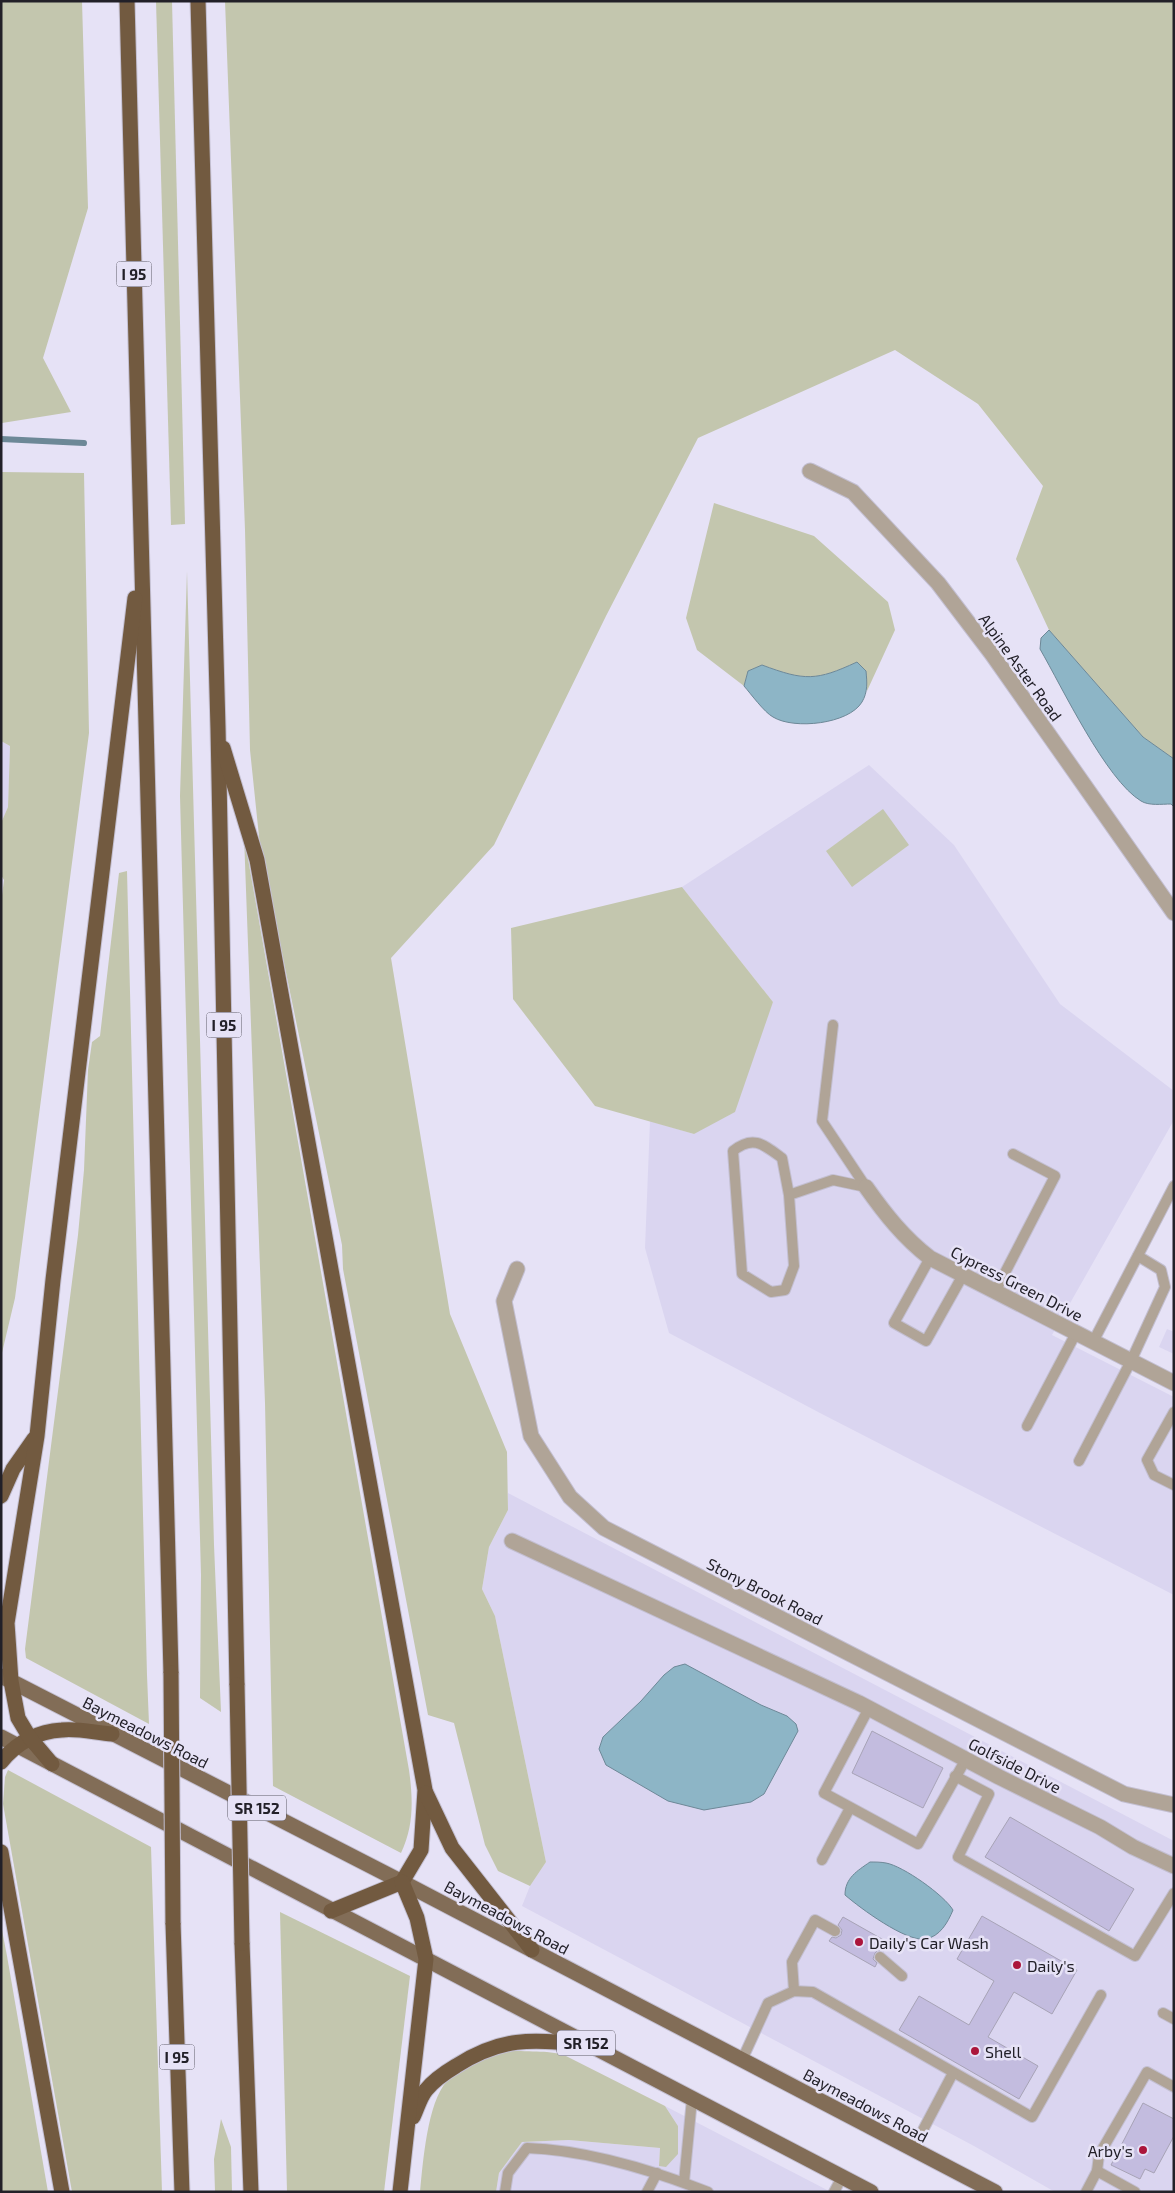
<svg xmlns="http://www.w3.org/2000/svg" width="1175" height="2193" viewBox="0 0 1175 2193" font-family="'Exo 2',sans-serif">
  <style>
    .built { fill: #dad5f0 }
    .green { fill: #c3c6ae }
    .water { fill: #8db5c6; stroke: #6d8897 }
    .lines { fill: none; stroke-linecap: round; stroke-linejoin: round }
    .stream { stroke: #6d8897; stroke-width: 6 }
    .building { fill: #c3bcdf; stroke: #a7a3b6 }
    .lane-casing { stroke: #c3bfd1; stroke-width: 12 }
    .street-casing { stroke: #c3bfd1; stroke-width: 17 }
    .primary-casing { stroke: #c3bfd1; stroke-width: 17 }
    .highway-casing { stroke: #c3bfd1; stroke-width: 17 }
    .lane { stroke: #b0a497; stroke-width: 10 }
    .street { stroke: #b0a497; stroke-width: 15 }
    .primary { stroke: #826d57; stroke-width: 15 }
    .highway { stroke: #725a40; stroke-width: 15 }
    .highway-bridge-casing { stroke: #c3bfd1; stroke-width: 17; stroke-linecap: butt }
    .highway-bridge { stroke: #725a40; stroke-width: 15 }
    .poi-dot { fill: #ab153b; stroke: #e6e2f6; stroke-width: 2 }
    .labels { text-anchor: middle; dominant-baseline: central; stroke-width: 5; stroke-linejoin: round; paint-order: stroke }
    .shield { fill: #e6e2f6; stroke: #5d5a66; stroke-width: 1 }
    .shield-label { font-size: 15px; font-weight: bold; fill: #222028 }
    .street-label { font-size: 16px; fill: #222028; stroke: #e6e2f6 }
    .poi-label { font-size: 16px; fill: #222028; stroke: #e6e2f6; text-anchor: start }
  </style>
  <rect width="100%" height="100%" fill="#e6e2f6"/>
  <g class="built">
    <polygon points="1,741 10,746 8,807 1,823"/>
    <polygon points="869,765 954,845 1060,1004 1174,1091 1174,1120 1052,1335 1174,1397 1174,1595 820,1413 669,1333 645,1248 650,1121 694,1134 773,1002 682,887"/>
    <polygon points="1167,1329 1174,1332 1174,1354 1159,1347"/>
    <polygon points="508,1493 1174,1841 1174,2192 1055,2192 974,2146 522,1906 530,1886 546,1862 495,1616 482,1589 489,1547 508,1510"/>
    <polygon points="665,2106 831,2192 496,2192 499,2173 522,2142 569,2140 660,2148 659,2166 678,2126"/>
  </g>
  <g class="green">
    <polygon points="1,1 82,1 88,208 43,358 71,412 2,423 1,425"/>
    <polygon points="156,1 172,1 185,524 171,525"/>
    <polygon points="225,1 1174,1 1174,759 1143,737 1049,630 1016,559 1043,486 978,404 895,350 698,438 606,616 494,845 391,958 450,1314 507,1452 508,1510 489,1547 482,1589 495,1616 546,1862 530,1886 498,1871 485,1845 454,1723 428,1715 343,1269 342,1245 260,846 250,750 245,530"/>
    <polygon points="1,472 84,473 89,733 15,1298 1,1357 1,903 4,880 1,875 1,823 8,807 10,746 1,741"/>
    <path d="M714 503 814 536 888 602 895 630 867 691 866 671 857 662C816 681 805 681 762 665L748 671 744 686 697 650 686 618Z"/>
    <polygon points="187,571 214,1545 221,1712 200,1698 201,1575 180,796"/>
    <polygon points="883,809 909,845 852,887 826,851"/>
    <path d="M244 836 409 1770C413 1799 414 1826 401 1853L273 1786 265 1403Z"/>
    <polygon points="127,871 147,1675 149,1724 26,1658 25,1649 78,1235 84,1170 88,1070 92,1042 100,1036 119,873"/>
    <polygon points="682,887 773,1002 735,1112 694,1134 595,1106 513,999 511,928"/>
    <polygon points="8,1770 151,1847 162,2192 72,2192 3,1804 5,1777"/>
    <polygon points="280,1912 410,1976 384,2192 287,2192"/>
    <polygon points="1,1925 7,1956 48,2192 1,2192"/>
    <path d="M547 2052 562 2054 665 2106 678 2126V2154L666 2167 659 2166 660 2148 569 2140 522 2142 499 2173 496 2192H420C423 2163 427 2103 447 2081 455 2072 481 2058 493 2054 506 2049 532 2052 547 2052Z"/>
    <polygon points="221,2119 231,2147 232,2192 215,2192 214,2159"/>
  </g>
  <g class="water">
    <path d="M1049 630 1143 737 1174 759V807L1171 804C1162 804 1149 806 1141 801 1106 780 1062 687 1040 649L1041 638Z"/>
    <path d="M857 662 866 671C867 682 868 692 862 702 849 724 794 730 773 717 764 712 751 694 744 686L748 671 762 665C805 681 816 681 857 662Z"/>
    <polygon points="685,1664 761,1705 787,1716 796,1724 798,1731 764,1794 751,1802 704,1810 668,1801 606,1765 599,1749 603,1737 641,1701 664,1675 674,1667"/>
    <path d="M870 1862C875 1862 881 1862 886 1863 903 1866 944 1895 953 1910 948 1922 940 1937 925 1939 906 1942 860 1908 845 1895 845 1878 857 1871 870 1862Z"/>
  </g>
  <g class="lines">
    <polyline class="stream" points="1,439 84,443"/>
  </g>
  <g class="building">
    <polygon points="872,1731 943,1768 923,1808 852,1773"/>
    <polygon points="1010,1817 1134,1889 1109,1931 985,1857"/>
    <polygon points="982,1916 1077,1970 1052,2014 1014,1992 988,2037 1038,2066 1019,2099 899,2030 919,1996 969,2025 994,1981 957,1959"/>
    <polygon points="843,1917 889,1943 884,1951 878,1950 875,1953 873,1959 877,1963 875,1967 829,1941 832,1937 836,1938 841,1935 842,1930 838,1925"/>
    <polygon points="1143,2103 1174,2119 1174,2136 1154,2173 1145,2169 1140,2179 1111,2165"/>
  </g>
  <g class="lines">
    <g class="lane-casing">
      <g id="lane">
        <polyline points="833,1025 822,1121 866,1187"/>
        <path d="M789 1195 782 1158C763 1144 753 1135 733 1151L742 1274 771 1292 785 1290 794 1266 789 1195 833 1180 866 1187"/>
        <polyline points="930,1258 894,1323 926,1341 963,1275"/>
        <polyline points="995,1292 1055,1176 1013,1154"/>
        <polyline points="1093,1342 1174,1186"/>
        <polyline points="1174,1412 1147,1460 1154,1475 1174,1485"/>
        <polyline points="1027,1426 1076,1333"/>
        <polyline points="1079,1461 1131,1361 1165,1287 1161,1270 1138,1256"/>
        <polyline points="869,1708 824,1793 918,1844 966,1759"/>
        <polyline points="955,1776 989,1794 958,1857 1135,1956 1174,1893"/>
        <polyline points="822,1860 850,1808"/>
        <polyline points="880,1957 902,1976"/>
        <polyline points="794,1991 792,1962 815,1920 835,1931"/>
        <polyline points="1163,2013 1174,2019"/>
        <polyline points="742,2060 768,2003 794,1991 813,1992 1032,2117 1101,1995"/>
        <polyline points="913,2149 953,2073"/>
        <polyline points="1097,2171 1135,2192"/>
        <polyline points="684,2182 692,2099"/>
        <path d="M505 2192 508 2173 527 2148C587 2150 652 2170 708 2192"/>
        <polyline points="647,2192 657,2173"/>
        <polyline points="834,2192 842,2177"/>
        <polyline points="1086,2192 1097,2171 1099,2155 1147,2072 1174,2087"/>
      </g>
    </g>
    <g class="street-casing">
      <g id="street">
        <polyline points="810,471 853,492 938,583 992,654 1174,913"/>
        <path d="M866 1187C885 1214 904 1238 930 1258L1174 1383"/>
        <polyline points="517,1269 504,1301 531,1436 570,1497 604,1528 1124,1794 1174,1805"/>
        <polyline points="512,1541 859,1703 999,1777 1100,1827 1133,1847 1174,1866"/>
      </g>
    </g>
    <g class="primary-casing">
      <g id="primary">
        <polyline points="1,1676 402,1882 995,2192"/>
        <polyline points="1,1737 871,2192"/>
      </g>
    </g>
    <g class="highway-casing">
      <g id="highway">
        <polyline points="127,1 171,1673"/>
        <polyline points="198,1 218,728 237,1685"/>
        <polyline points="223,748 257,860 425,1790 421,1850 402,1882 331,1911"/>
        <polyline points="1,1496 13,1469 34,1439"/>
        <path d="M1 1762C16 1743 38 1731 62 1730 78 1728 96 1733 112 1734"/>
        <polyline points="52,1764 30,1738 18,1718 11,1681 7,1623 37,1436 53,1280 135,598"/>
        <polyline points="426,1793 452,1848 532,1950"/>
        <polyline points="1,1852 62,2192"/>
        <polyline points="173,1923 182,2192"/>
        <polyline points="242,1943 251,2192"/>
        <path d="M413 2117C417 2109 420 2097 426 2090 434 2080 446 2072 456 2066 505 2035 534 2040 589 2045"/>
        <polyline points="400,2192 426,1959 417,1918 402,1882"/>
      </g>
    </g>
    <use href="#lane" class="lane"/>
    <use href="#street" class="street"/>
    <use href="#primary" class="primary"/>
    <use href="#highway" class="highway"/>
    <g class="highway-bridge-casing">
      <g id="highway-bridge">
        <polyline points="171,1673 173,1923"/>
        <polyline points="237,1685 242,1943"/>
      </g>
    </g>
    <use href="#highway-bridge" class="highway-bridge"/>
  </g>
  <g class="poi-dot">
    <circle cx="859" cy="1942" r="5"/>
    <circle cx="1017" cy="1965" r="5"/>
    <circle cx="975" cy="2051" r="5"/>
    <circle cx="1143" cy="2150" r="5"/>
  </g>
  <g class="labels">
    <g class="shield">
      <rect x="116.5" y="261.5" width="35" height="25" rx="4"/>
      <rect x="206.5" y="1012.5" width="35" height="25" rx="4"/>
      <rect x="228" y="1795.5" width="58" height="25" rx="4"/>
      <rect x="557" y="2030.5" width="58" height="25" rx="4"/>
      <rect x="159.5" y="2044.5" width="35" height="25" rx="4"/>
    </g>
    <g class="shield-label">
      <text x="134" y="274">I 95</text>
      <text x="224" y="1025">I 95</text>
      <text x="257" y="1808">SR 152</text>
      <text x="586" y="2043">SR 152</text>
      <text x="177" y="2057">I 95</text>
    </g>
    <g class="street-label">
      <text transform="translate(1021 667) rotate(54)">Alpine Aster Road</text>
      <text transform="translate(1017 1283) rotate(27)">Cypress Green Drive</text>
      <text transform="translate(765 1591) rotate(27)">Stony Brook Road</text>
      <text transform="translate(146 1732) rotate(27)">Baymeadows Road</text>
      <text transform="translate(1015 1765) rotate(27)">Golfside Drive</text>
      <text transform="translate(507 1917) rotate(28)">Baymeadows Road</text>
      <text transform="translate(866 2105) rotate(28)">Baymeadows Road</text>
    </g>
    <g class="poi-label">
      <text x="869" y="1942">Daily's Car Wash</text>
      <text x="1027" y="1965">Daily's</text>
      <text x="985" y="2051">Shell</text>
      <text x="1133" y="2150" text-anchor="end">Arby's</text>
    </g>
  </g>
  <rect width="1175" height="2193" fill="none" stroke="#222028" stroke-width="5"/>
</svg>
